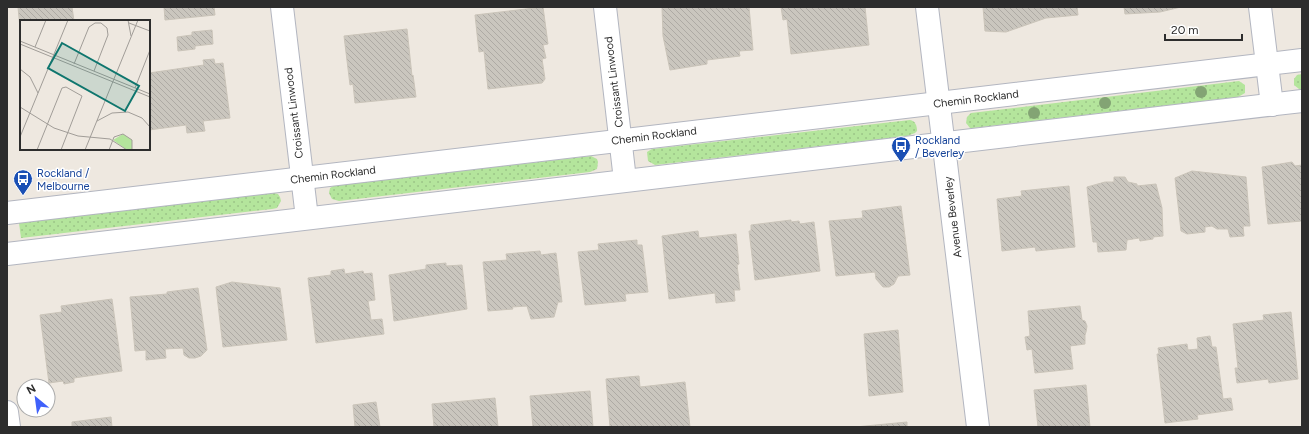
<svg xmlns="http://www.w3.org/2000/svg" width="1309" height="434" viewBox="0 0 1309 434" font-family="Figtree,sans-serif">
  <style>
    .grass { fill: url(#grass-dots) }
    .building { fill: url(#building-back-hatch); stroke: #cac4b9 }
    .lines { fill: none; stroke-linecap: round; stroke-linejoin: round }
    .street-casing { stroke: #b3b6c0; stroke-width: 24 }
    .secondary-casing { stroke: #b3b6c0; stroke-width: 24 }
    .street { stroke: #fff; stroke-width: 22 }
    .secondary { stroke: #fff; stroke-width: 22 }
    .tree { fill: #83a474 }
    .labels { text-anchor: middle; dominant-baseline: central; stroke-width: 3; stroke-linejoin: round; paint-order: stroke }
    .street-label { font-size: 11px; fill: #2d2d2d; stroke: #fff }
    .transit-label { font-size: 11px; fill: #164399; stroke: #fff; text-anchor: start }
    .inset-road { fill: none; stroke: #a19d98; stroke-width: 1 }
    .view { fill: #0f766e; fill-opacity: 0.15; stroke: #0f766e; stroke-width: 2 }
    .inset-edge { fill: none; stroke: #2d2d2d; stroke-width: 2 }
  </style>
  <defs>
    <pattern id="grass-dots" width="8" height="8" patternUnits="userSpaceOnUse"><rect width="8" height="8" fill="#b4e59c"/><path d="M2 2h.1M6 6h.1" fill="none" stroke="#9bc587" stroke-width="1.8" stroke-linecap="round"/></pattern>
    <pattern id="building-back-hatch" width="6" height="6" patternUnits="userSpaceOnUse"><rect width="6" height="6" fill="#cac6be"/><path d="M-1 5l2 2M0 0l6 6M5-1l2 2" fill="none" stroke="#aeaaa4"/></pattern>
  </defs>
  <rect width="100%" height="100%" fill="#eee8e0"/>
  <g class="grass">
    <polygon points="1302,74 1302,89 1299,89 1294,85 1294,79 1297,75"/>
    <polygon points="1239,81 1245,85 1245,93 1238,97 973,128 970,128 966,123 967,117 971,113"/>
    <path d="M910 120C915 121 917 125 917 131L915 133 907 136 655 165 648 161 647 152 652 149Z"/>
    <polygon points="591,156 597,159 598,162 597,169 590,172 339,201 332,199 329,193 330,188 335,185"/>
    <polygon points="274,193 278,194 280,197 281,201 277,208 272,209 21,238 19,223"/>
  </g>
  <g class="building">
    <polygon points="18,7 72,7 74,21 21,21 21,39"/>
    <polygon points="164,7 214,7 215,15 165,20"/>
    <polygon points="543,7 548,44 543,45 546,58 542,59 545,79 542,83 488,89 484,51 479,52 475,15"/>
    <polygon points="662,7 749,7 753,50 739,51 740,56 707,60 707,64 670,70 663,36"/>
    <polygon points="781,7 865,7 869,45 791,54 787,19 783,20"/>
    <polygon points="983,7 1077,7 1078,15 1046,18 1006,32 985,31"/>
    <polygon points="1124,7 1181,7 1160,12 1125,14"/>
    <polygon points="407,29 412,76 413,75 416,97 355,103 353,84 350,85 344,36"/>
    <polygon points="212,30 213,44 195,46 195,49 178,51 177,37 192,35 192,32"/>
    <polygon points="214,59 215,64 223,63 230,118 203,121 205,131 187,133 186,125 149,130 149,73 204,65 203,60"/>
    <polygon points="1292,162 1295,166 1302,165 1302,221 1268,224 1262,167"/>
    <polygon points="1192,171 1246,177 1250,226 1243,226 1244,236 1230,237 1228,229 1217,229 1212,226 1205,227 1205,232 1187,234 1181,231 1175,178"/>
    <polygon points="1114,177 1125,177 1128,182 1137,184 1137,186 1156,184 1162,208 1163,236 1153,237 1153,239 1140,241 1139,238 1127,240 1126,250 1098,252 1097,242 1093,242 1087,187 1105,182 1114,182"/>
    <polygon points="1069,186 1075,247 1036,251 1035,247 1002,251 997,199 1022,196 1021,191"/>
    <polygon points="901,206 910,275 898,276 894,284 889,287 883,287 876,279 875,272 836,276 829,221 863,218 862,211"/>
    <polygon points="791,220 791,222 799,221 800,224 814,222 820,271 755,280 749,231 751,231 751,225"/>
    <polygon points="698,231 699,238 736,234 739,264 737,265 740,290 734,290 735,301 716,303 715,293 669,299 662,236"/>
    <polygon points="637,240 637,245 642,245 648,292 625,294 626,301 585,305 578,252 599,250 598,244"/>
    <polygon points="540,251 541,255 556,253 562,302 558,302 554,317 531,319 527,306 512,307 513,309 488,311 483,262 507,260 506,254"/>
    <polygon points="446,263 446,266 462,265 467,309 394,321 389,275 426,269 426,265"/>
    <polygon points="344,269 345,274 363,271 364,274 372,273 375,300 368,301 371,320 382,319 384,334 316,343 308,278 331,275 331,271"/>
    <polygon points="232,282 280,288 287,340 223,347 216,287"/>
    <polygon points="198,288 207,350 201,356 195,358 189,358 184,355 183,348 165,349 166,358 146,360 146,350 135,351 130,297 167,294 167,292"/>
    <polygon points="112,299 122,371 74,378 74,382 64,384 63,381 49,383 40,315 62,312 61,306"/>
    <polygon points="1080,306 1082,320 1085,321 1087,326 1086,332 1085,335 1085,344 1070,346 1073,369 1035,373 1032,349 1027,350 1025,337 1030,336 1028,311"/>
    <polygon points="1291,312 1298,379 1269,383 1268,379 1237,383 1235,368 1238,368 1233,324 1264,320 1263,315"/>
    <polygon points="898,330 903,392 869,396 864,334"/>
    <polygon points="1210,336 1212,347 1216,347 1223,399 1231,398 1233,410 1197,415 1198,419 1165,423 1157,354 1159,354 1158,348 1187,344 1188,350 1198,349 1197,338"/>
    <polygon points="639,376 640,387 685,382 690,427 610,427 606,379"/>
    <polygon points="1086,385 1090,427 1038,427 1034,390"/>
    <polygon points="590,391 593,427 533,427 530,396"/>
    <polygon points="495,398 498,427 434,427 432,404"/>
    <polygon points="376,402 380,427 355,427 353,405"/>
    <polygon points="111,417 112,427 72,427 72,422"/>
    <polygon points="907,422 907,427 855,427"/>
  </g>
  <g class="lines">
    <g class="street-casing">
      <g id="street">
        <polyline points="282,7 307,218"/>
        <polyline points="605,7 625,180"/>
        <polyline points="927,7 978,427"/>
        <polyline points="1260,7 1272,105"/>
        <polyline points="7,412 9,427"/>
      </g>
    </g>
    <g class="secondary-casing">
      <g id="secondary">
        <polyline points="7,213 1302,60"/>
        <polyline points="7,254 1302,101"/>
      </g>
    </g>
    <use href="#street" class="street"/>
    <use href="#secondary" class="secondary"/>
  </g>
  <g class="tree">
    <circle cx="1201" cy="92" r="6"/>
    <circle cx="1105" cy="103" r="6"/>
    <circle cx="1034" cy="113" r="6"/>
  </g>
  <defs>
    <g id="bus-pin" transform="scale(1)"><path d="M0 17L-7.5 6A9.5 9.5 0 1 1 7.5 6Z" fill="#1a4fb4" stroke="#fff"/><path d="M-5-6H5V4H4V6H2V4H-2V6H-4V4H-5ZM-3.5-4V0h7V-4ZM-3.5 1.2v1.5H-2V1.2ZM2 1.2v1.5H3.5V1.2Z" fill="#fff"/></g>
  </defs>
  <g fill-rule="evenodd">
    <use href="#bus-pin" x="901" y="146"/>
    <use href="#bus-pin" x="23" y="179"/>
  </g>
  <g class="labels">
    <g class="street-label">
      <text transform="translate(614 82) rotate(-97)">Croissant Linwood</text>
      <text transform="translate(976 99) rotate(-7)">Chemin Rockland</text>
      <text transform="translate(294 113) rotate(-97)">Croissant Linwood</text>
      <text transform="translate(654 136) rotate(-7)">Chemin Rockland</text>
      <text transform="translate(333 175) rotate(-7)">Chemin Rockland</text>
      <text transform="translate(953 217) rotate(-97)">Avenue Beverley</text>
    </g>
    <g class="transit-label">
      <text x="915" y="140">Rockland<tspan x="915" dy="13">/ Beverley</tspan></text>
      <text x="37" y="173">Rockland /<tspan x="37" dy="13">Melbourne</tspan></text>
    </g>
  </g>
  <g transform="translate(20 20)">
    <rect width="130" height="130" fill="#eee8e0"/>
    <path d="M103 114 112 120V130H107L93 120Z" fill="#b4e59c"/>
    <path class="inset-road" d="M108 0 111 16M109 3 130 11M0 21 130 74M0 24 130 77M15 27 26 0M54 44 69 7 75 3H81L87 8 88 15 74 51M0 49 10 57 18 73M115 68 130 30M0 87 34 108 58 116 90 119 107 130M77 101 92 93 108 92 122 98 130 107M0 117 48 0M17 130 42 68 46 67 62 76 41 130M65 130 118 0M89 130 94 117 103 114 112 120V130"/>
    <path class="view" d="M42 23 119 66 105 91 28 48Z"/>
    <rect width="130" height="130" class="inset-edge"/>
  </g>
  <rect width="1309" height="434" fill="none" stroke="#2d2d2d" stroke-width="16"/>
  <g transform="translate(36 398) rotate(331)"><circle r="19" fill="#ffffff" stroke="#ababab"/>
  <path d="M0-3L7 15L0 10L-7 15Z" fill="#4061fb"/>
  <text y="-6" font-size="11" font-weight="bold" text-anchor="middle" fill="#2d2d2d">N</text>
  </g>
  <path d="M1165 34v6h77v-6" fill="none" stroke="#2d2d2d" stroke-width="2"/>
  <text x="1171" y="34" font-size="12" fill="#2d2d2d" stroke="#ffffff" stroke-width="3" paint-order="stroke">20 m</text>
</svg>
